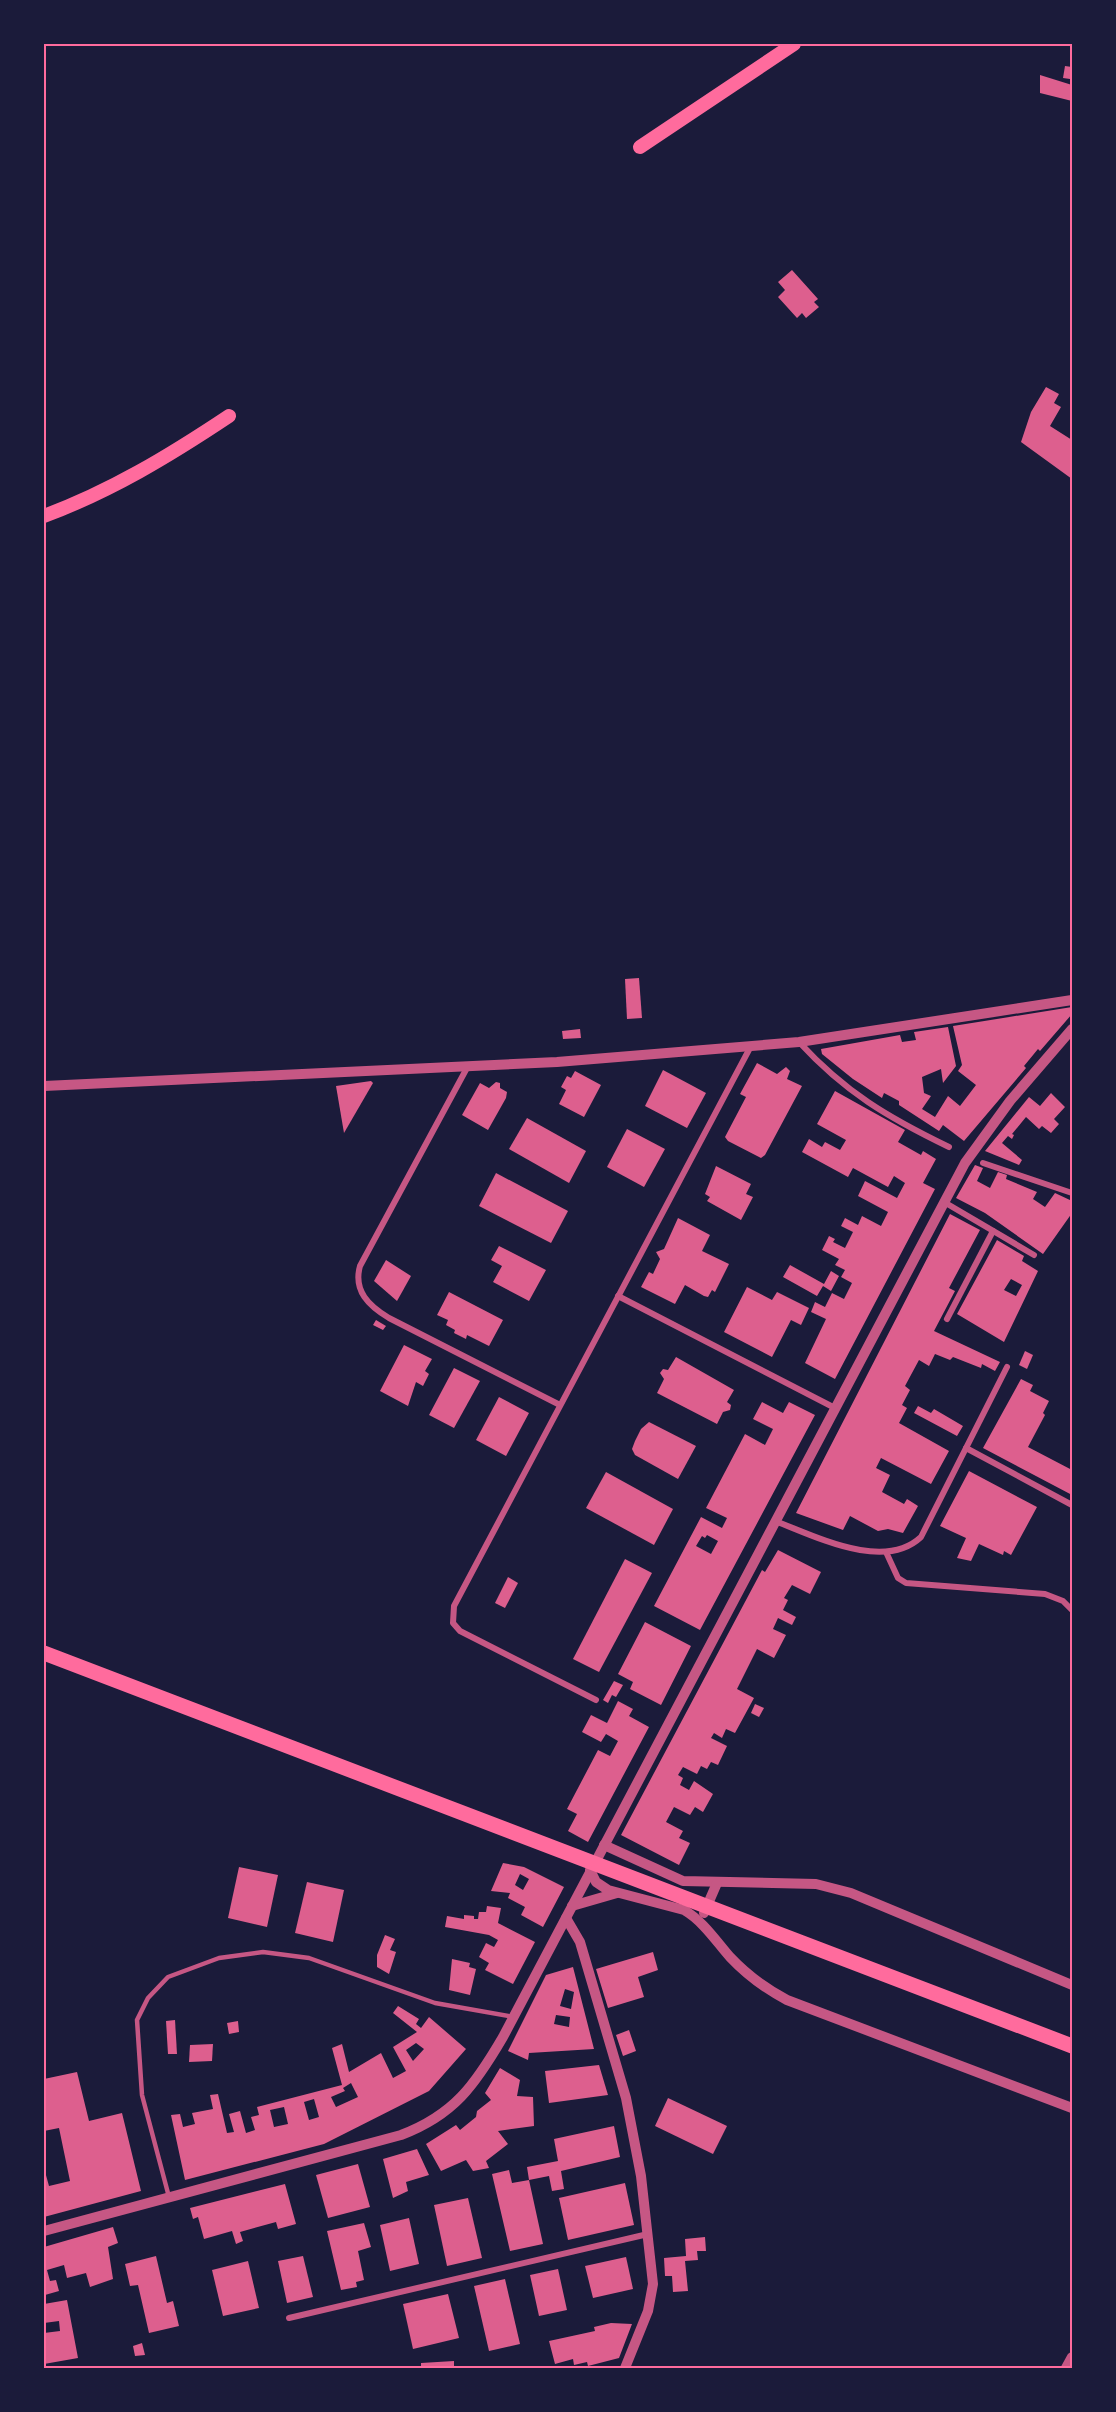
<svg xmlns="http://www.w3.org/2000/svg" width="1116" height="2412" viewBox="0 0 1116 2412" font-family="'Fira Sans Condensed',sans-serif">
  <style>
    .building { fill: #dd5f8e; fill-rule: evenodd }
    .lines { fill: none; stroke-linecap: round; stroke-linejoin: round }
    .service { stroke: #c65784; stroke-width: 4.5 }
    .minor { stroke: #c65784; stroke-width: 6 }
    .tertiary { stroke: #c65784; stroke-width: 10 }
    .primary { stroke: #ff6b9d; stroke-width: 14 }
    .motorway { stroke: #ff6b9d; stroke-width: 15 }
    .neatline { fill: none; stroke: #ff6b9d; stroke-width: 2 }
  </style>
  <rect width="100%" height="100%" fill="#1b1b3a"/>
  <g class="building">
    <polygon points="1065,66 1072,67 1070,79 1063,78"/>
    <polygon points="1040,75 1072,85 1072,101 1040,93"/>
    <polygon points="792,270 818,299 814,302 819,307 806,318 802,313 797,318 778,297 785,290 778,282"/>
    <polygon points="1046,387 1059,394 1054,403 1061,407 1050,426 1072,440 1072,479 1021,442 1031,412"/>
    <polygon points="639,978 642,1018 627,1019 625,979"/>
    <polygon points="1072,1007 1072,1014 1040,1051 1038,1049 1024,1066 1026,1068 964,1141 943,1125 939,1131 899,1105 899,1101 884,1093 882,1098 853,1079 822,1054 821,1049 900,1035 902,1042 916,1040 914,1032 948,1027 956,1066 943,1083 941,1069 922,1077 924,1093 931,1096 922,1109 935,1117 948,1096 960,1106 976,1085 958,1071 962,1065 953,1026"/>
    <polygon points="580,1029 581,1038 563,1039 562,1031"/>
    <polygon points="757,1063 777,1074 786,1067 790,1071 787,1079 802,1086 765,1155 761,1158 728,1141 725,1137 746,1097 740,1094"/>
    <polygon points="663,1070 706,1093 687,1128 645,1106"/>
    <polygon points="575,1071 601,1085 584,1117 559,1104 566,1090 561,1087 567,1076 571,1078"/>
    <polygon points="371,1081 373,1083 344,1133 336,1086"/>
    <polygon points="496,1082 500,1083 500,1088 507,1092 506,1098 488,1130 462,1115 480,1083 489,1088"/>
    <polygon points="835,1091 905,1130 898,1142 921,1155 923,1151 936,1159 923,1183 935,1189 835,1379 805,1363 826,1319 811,1312 815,1302 825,1307 832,1293 844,1299 852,1283 841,1277 845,1270 835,1265 839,1259 822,1250 829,1236 835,1239 833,1242 845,1248 853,1232 841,1226 845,1218 858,1225 862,1216 881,1226 888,1212 858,1196 865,1181 897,1198 905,1183 894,1176 888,1187 853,1168 848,1177 802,1152 809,1139 822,1147 825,1142 840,1150 846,1140 817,1124"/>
    <polygon points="1051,1093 1065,1107 1054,1119 1059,1124 1051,1133 1042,1126 1039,1129 1026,1117 1012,1134 1014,1135 1012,1139 1008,1136 1002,1143 1022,1160 1019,1165 985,1151 1029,1097 1040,1106"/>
    <polygon points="527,1118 586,1151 569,1183 509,1149"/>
    <polygon points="627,1129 665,1149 644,1187 607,1167"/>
    <polygon points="975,1165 983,1168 977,1181 990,1188 998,1172 1007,1175 1006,1179 1037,1192 1033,1199 1045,1207 1055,1193 1072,1201 1072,1213 1043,1254 985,1213 956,1198"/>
    <polygon points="716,1166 751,1184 746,1194 753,1197 741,1220 707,1201 710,1197 705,1194"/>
    <polygon points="496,1173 568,1211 551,1243 479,1206"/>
    <polygon points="950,1214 980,1230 949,1288 955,1291 934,1331 1000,1362 995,1371 982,1364 981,1368 953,1357 950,1360 935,1354 929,1366 919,1360 905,1386 910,1390 902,1405 907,1408 899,1423 949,1451 931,1484 881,1458 876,1468 890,1475 882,1492 904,1504 907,1499 918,1506 903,1533 888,1529 878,1531 850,1516 843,1530 796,1513"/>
    <polygon points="678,1218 710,1235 702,1251 729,1264 715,1292 712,1290 708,1297 704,1296 685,1285 675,1304 641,1287 649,1272 653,1274 660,1259 656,1252 664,1249"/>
    <path d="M997 1240 1024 1256 1022 1261 1038 1271 1004 1342 957 1314ZM1011 1279 1022 1285 1016 1296 1004 1290Z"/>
    <polygon points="499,1246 546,1270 529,1301 493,1282 502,1266 491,1260"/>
    <polygon points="386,1260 411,1276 397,1301 374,1281"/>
    <polygon points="790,1265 824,1284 831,1271 839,1276 831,1291 823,1286 817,1296 783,1277"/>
    <polygon points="747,1287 772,1300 777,1292 809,1308 801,1325 791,1320 772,1357 724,1332"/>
    <polygon points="449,1292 503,1320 489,1346 467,1335 466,1339 454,1333 455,1330 446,1325 448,1320 437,1315"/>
    <polygon points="376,1320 386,1326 383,1330 373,1325"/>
    <polygon points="404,1345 432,1359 425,1371 429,1374 423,1386 416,1382 408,1406 380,1391"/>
    <polygon points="1025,1351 1033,1355 1027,1369 1019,1365"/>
    <polygon points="676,1357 734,1390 727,1402 731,1405 730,1410 723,1412 717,1424 657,1393 664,1379 660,1373 663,1369 668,1370"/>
    <polygon points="454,1368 480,1381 454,1428 429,1415"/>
    <polygon points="1021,1379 1033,1385 1030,1391 1049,1401 1043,1413 1045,1415 1028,1447 1072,1470 1072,1495 983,1448"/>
    <polygon points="499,1397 529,1413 506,1456 476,1440"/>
    <path d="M762 1402 783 1413 789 1402 815 1415 700 1630 654 1606 701 1517 722 1528 727 1518 706 1508 745 1434 765 1445 773 1429 753 1419ZM707 1535 718 1541 711 1554 696 1546 702 1536 705 1538Z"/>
    <polygon points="918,1406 931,1413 934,1409 963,1426 957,1436 914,1413"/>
    <polygon points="649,1422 696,1446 678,1479 635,1455 632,1449 635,1441 641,1429"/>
    <polygon points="969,1471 1037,1507 1011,1555 1004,1551 1003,1555 979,1544 971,1561 957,1558 966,1538 940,1526"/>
    <polygon points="606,1472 673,1509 654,1545 586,1508"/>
    <polygon points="778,1550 821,1572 810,1594 792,1585 784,1598 788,1600 783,1610 796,1617 792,1625 778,1618 773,1629 786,1635 774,1658 757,1649 737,1689 754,1698 735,1733 726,1729 722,1738 714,1733 711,1738 727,1746 718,1765 711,1762 707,1769 701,1766 697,1774 683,1767 678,1775 683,1778 680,1785 689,1790 694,1781 713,1794 703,1812 695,1807 690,1815 674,1807 666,1822 683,1831 679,1838 690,1843 679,1865 621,1835 762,1570 765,1572"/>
    <polygon points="625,1559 652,1573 599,1672 573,1659"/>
    <polygon points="508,1577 518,1583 505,1608 495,1603"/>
    <polygon points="645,1622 691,1646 661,1705 630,1689 633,1682 618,1674"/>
    <polygon points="614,1681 623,1685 616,1697 612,1695 608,1703 603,1700"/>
    <polygon points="618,1701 633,1709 629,1716 649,1727 588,1842 568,1831 577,1814 567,1809 598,1750 610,1756 618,1741 606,1734 601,1742 582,1732 591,1715 607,1723"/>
    <polygon points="755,1704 764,1708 759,1717 751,1713"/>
    <path d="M503 1863 524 1867 564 1887 543 1927 521 1915 525 1907 508 1898 510 1893 491 1891ZM520 1874 529 1879 523 1890 515 1885Z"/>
    <polygon points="239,1867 278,1875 267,1927 228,1918"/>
    <polygon points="307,1882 344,1890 333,1942 295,1933"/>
    <polygon points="487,1906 501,1908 498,1923 535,1942 513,1984 485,1970 489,1963 479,1957 486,1943 494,1947 498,1940 489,1935 445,1927 447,1916 464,1919 464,1915 474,1916 474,1919 478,1919 479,1912 486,1912"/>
    <polygon points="385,1935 395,1939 390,1950 396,1952 389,1974 377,1967 377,1955"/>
    <polygon points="653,1952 658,1970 638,1977 644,1997 608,2008 596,1969"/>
    <polygon points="452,1959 470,1963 469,1967 476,1969 470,1995 449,1990"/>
    <path d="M573 1967 594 2049 529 2053 528 2060 508 2051 546 1975ZM565 1989 574 1992 571 2009 560 2006ZM556 2015 570 2017 569 2027 554 2024Z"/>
    <path d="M398 2006 419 2019 416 2024 421 2028 429 2017 466 2049 429 2091 324 2144 185 2180 171 2115 180 2114 183 2127 195 2124 192 2113 213 2109 210 2095 218 2094 227 2133 234 2132 229 2114 240 2111 246 2133 255 2130 251 2117 259 2115 257 2107 342 2085 332 2048 342 2044 349 2072 381 2053 393 2078 406 2071 393 2047 417 2032 393 2013ZM416 2043 424 2049 413 2061 406 2050ZM351 2083 358 2097 336 2107 331 2097 345 2091 343 2088ZM314 2099 319 2117 309 2120 304 2102ZM284 2107 288 2124 274 2127 270 2110Z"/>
    <polygon points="175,2020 177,2054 168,2054 166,2021"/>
    <polygon points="238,2021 239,2032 229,2034 227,2023"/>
    <polygon points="629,2030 636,2051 623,2056 616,2035"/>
    <polygon points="213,2044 212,2061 189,2062 190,2045"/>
    <polygon points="599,2065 608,2095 549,2103 545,2071"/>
    <polygon points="500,2068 520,2080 517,2096 533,2097 534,2126 498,2131 508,2144 486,2161 489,2168 473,2171 466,2160 441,2171 426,2144 456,2125 460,2130 476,2117 477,2111 491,2100 485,2093"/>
    <polygon points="77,2072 89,2121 122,2113 141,2191 44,2217 44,2168 49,2186 70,2181 59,2128 44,2131 44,2079"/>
    <polygon points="668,2098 727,2126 713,2154 655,2126"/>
    <polygon points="614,2126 620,2157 561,2171 564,2189 552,2191 549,2176 529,2180 543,2244 510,2251 492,2174 509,2170 512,2183 529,2180 527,2167 558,2161 554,2139"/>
    <polygon points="417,2149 429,2175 406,2182 408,2191 393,2198 383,2159"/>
    <polygon points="358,2164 370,2207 328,2218 316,2175"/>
    <polygon points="625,2183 634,2225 568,2240 559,2198"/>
    <polygon points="285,2184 296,2224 278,2229 276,2222 240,2232 243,2241 236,2244 232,2231 204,2239 198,2217 193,2219 190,2208"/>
    <polygon points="468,2198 482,2258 447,2266 434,2205"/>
    <polygon points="409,2218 419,2264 390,2271 380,2225"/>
    <polygon points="364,2223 371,2247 358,2251 364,2280 356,2282 357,2287 341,2290 327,2231"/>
    <polygon points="113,2227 118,2243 108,2247 113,2279 90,2287 86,2273 67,2278 64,2265 47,2270 50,2281 56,2280 59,2291 45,2295 44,2247"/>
    <polygon points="705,2237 706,2251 697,2251 698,2260 685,2261 688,2291 673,2292 672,2276 665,2276 664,2258 686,2256 685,2239"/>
    <polygon points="156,2256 167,2303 173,2301 179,2326 149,2333 138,2285 130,2286 125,2264"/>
    <polygon points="303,2256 313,2297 287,2303 278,2261"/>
    <polygon points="626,2257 633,2289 593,2298 585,2266"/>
    <polygon points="248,2261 259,2308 223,2316 212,2270"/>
    <polygon points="558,2269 567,2310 539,2316 530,2275"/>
    <polygon points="505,2279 520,2344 489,2351 474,2286"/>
    <polygon points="448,2294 459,2338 413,2349 403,2304"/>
    <polygon points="67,2300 78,2358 44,2364 44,2333 60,2331 59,2321 44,2323 44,2304"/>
    <polygon points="611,2323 632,2324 619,2358 588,2366 587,2362 574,2365 573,2359 555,2364 549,2341 595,2331 594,2327"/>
    <polygon points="142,2343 145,2355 135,2356 133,2346"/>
    <polygon points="454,2361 454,2368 421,2368 421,2363"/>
  </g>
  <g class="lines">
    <polyline class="service" points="169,2197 142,2095 137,2020 148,1998 168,1977 219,1958 263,1952 309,1958 435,2003 514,2017"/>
    <g class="minor">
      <path d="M799 1042C845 1092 887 1117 949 1147"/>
      <path d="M468 1066 360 1266C353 1291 369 1306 389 1318L560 1405"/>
      <polyline points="983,1163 1072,1193"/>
      <polyline points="944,1202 1034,1255"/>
      <polyline points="618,1296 835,1408"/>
      <polyline points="947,1319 993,1231"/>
      <polyline points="966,1448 1072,1505"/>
      <path d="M775 1521C815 1536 884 1572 921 1537L1007 1367"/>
      <polyline points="886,1552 898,1578 906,1583 1045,1594 1063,1601 1072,1610"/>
      <polyline points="596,1700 460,1631 453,1623 454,1606 751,1046"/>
      <polyline points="289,2318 648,2234"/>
    </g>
    <g class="tertiary">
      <polyline points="44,1086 557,1062 799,1042 1072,1000"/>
      <polyline points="604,1845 683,1881 816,1884 851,1893 1072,1985"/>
      <path d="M590 1870 596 1882 608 1890 684 1910C703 1921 716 1941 730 1957 747 1975 766 1989 787 2000L1072 2108"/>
      <polyline points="572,1906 617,1893"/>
      <polyline points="704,1913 717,1883"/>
      <polyline points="566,1918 580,1942 626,2098 641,2176 653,2284 648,2311 625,2368"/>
      <path d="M44 2231 401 2135C454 2115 475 2085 503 2037L965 1163 1010 1101 1072 1029"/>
      <polyline points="1066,2368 1072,2357"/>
    </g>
    <g class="primary">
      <polyline points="640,147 794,44"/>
      <path d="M44 516C111 491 169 456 229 416"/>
    </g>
    <polyline class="motorway" points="44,1653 1072,2046"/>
  </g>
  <rect width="1116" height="2412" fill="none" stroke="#1b1b3a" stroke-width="90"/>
  <rect x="45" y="45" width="1026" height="2322" class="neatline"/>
</svg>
